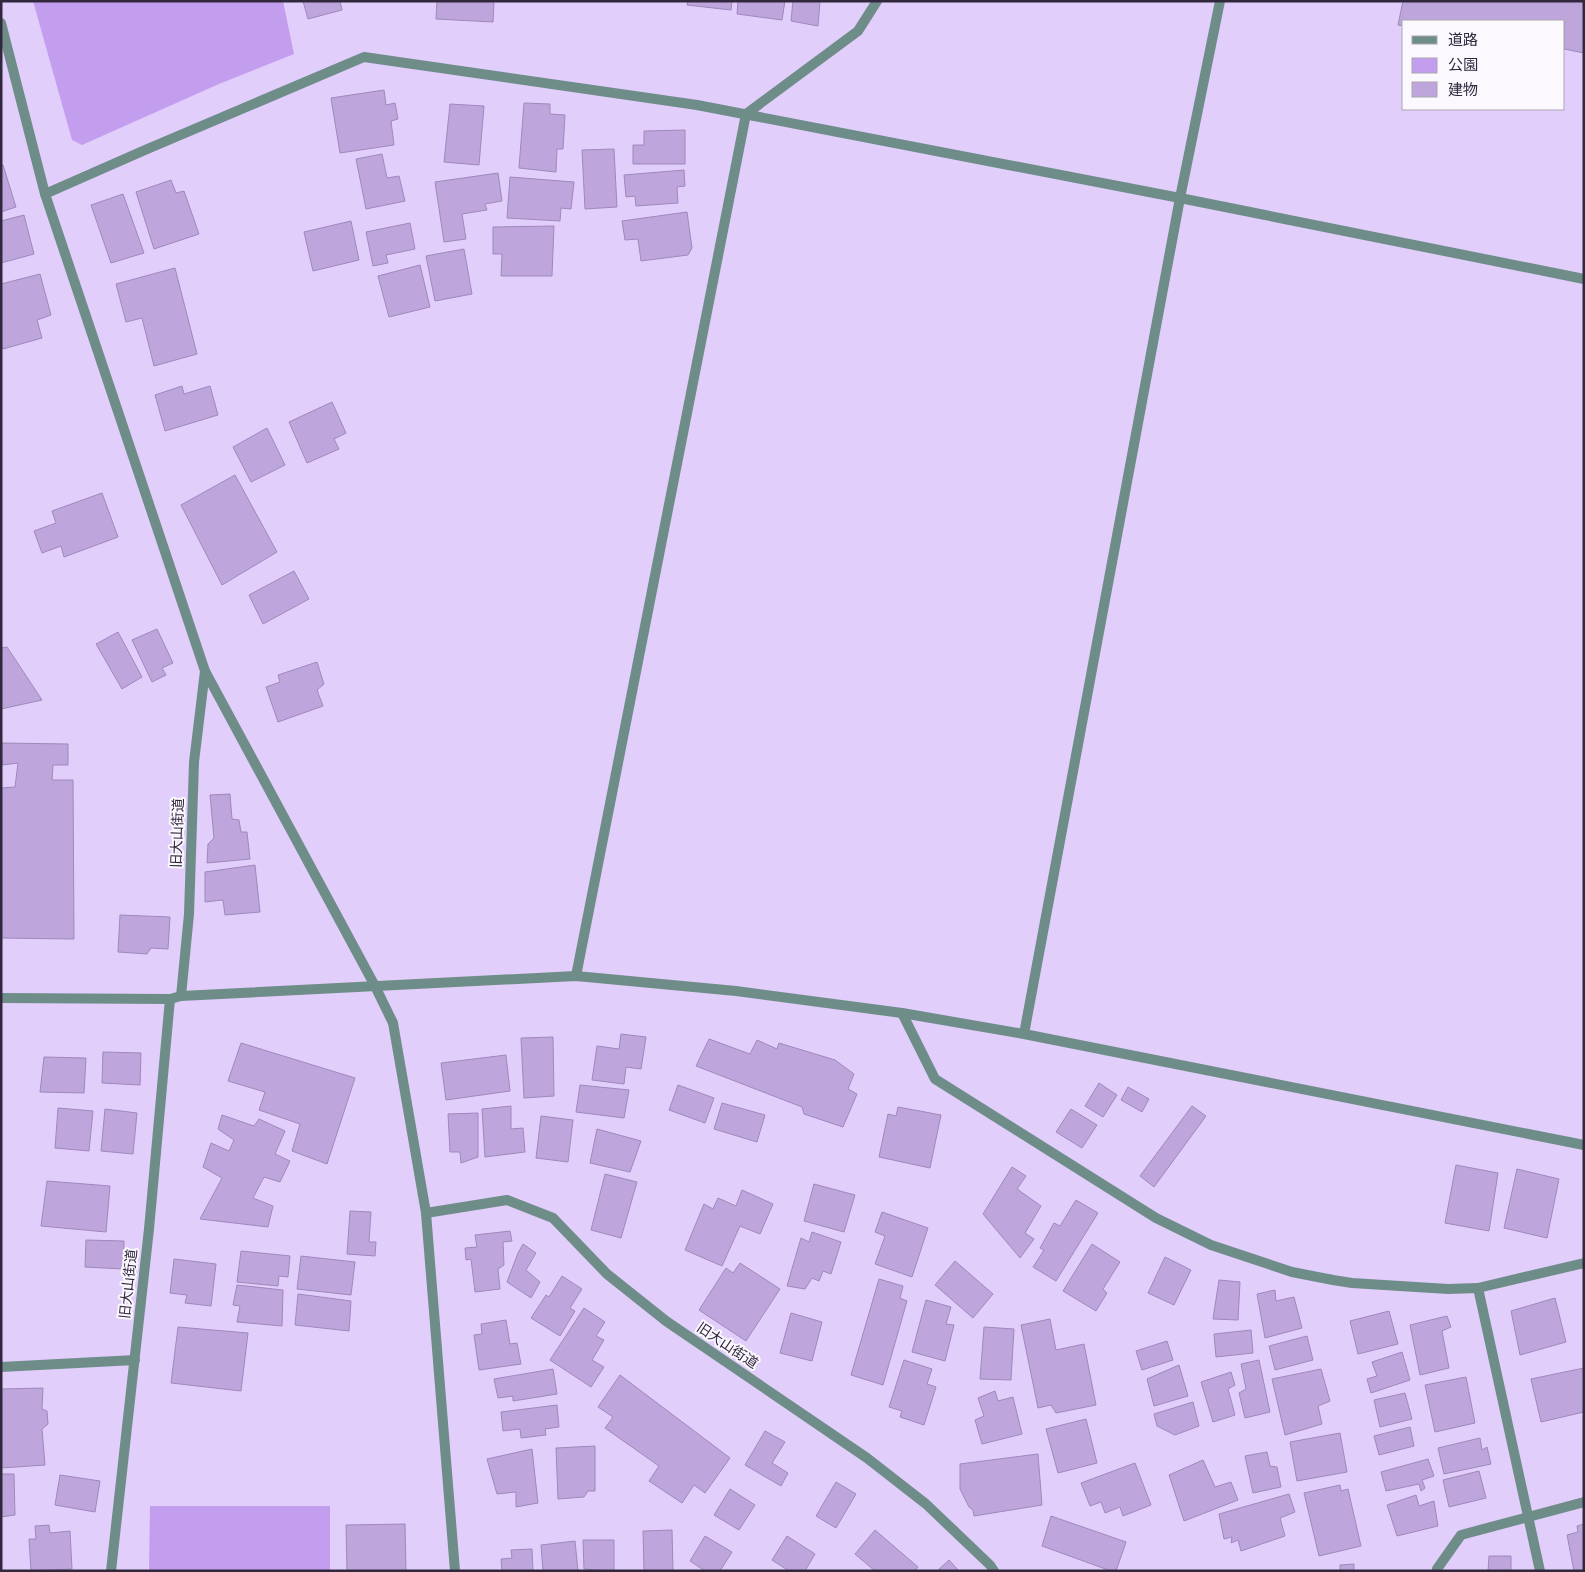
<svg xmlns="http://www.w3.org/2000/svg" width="1585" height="1572" viewBox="0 0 1585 1572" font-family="'Source Sans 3','Noto Sans JP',sans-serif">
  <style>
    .green { fill: #c39eef }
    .building { fill: #bea6dc; stroke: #9f88bc }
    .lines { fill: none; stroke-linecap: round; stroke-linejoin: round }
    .minor { stroke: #6e8d89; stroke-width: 10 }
    .tertiary { stroke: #6e8d89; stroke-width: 10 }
    .labels { text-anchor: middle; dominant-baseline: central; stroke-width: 4; stroke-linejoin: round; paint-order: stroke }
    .street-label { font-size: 14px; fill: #32283e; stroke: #fbf8fe }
  </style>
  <rect width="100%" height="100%" fill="#e2cefb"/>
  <g class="green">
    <polygon points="33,1 283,1 294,54 219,84 82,145 72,140"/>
    <polygon points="150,1506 330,1506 330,1571 149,1571"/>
  </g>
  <g class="building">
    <polygon points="303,1 340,1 342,10 308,19"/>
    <polygon points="437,1 494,1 493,22 436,19"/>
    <polygon points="688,1 732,1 731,10 687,5"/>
    <polygon points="738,1 785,1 782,20 737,14"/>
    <polygon points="793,1 820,1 818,26 791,21"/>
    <polygon points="1403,1 1584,1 1584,53 1564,49 1564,21 1404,21 1404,26 1398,25"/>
    <polygon points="384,90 386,105 395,103 398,119 391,121 394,145 340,153 331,98"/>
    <polygon points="524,103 550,104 550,114 565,115 563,149 557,149 556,172 519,168"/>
    <polygon points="450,104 484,106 479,165 444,162"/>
    <polygon points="685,130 685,164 633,164 633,145 644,145 644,131"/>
    <polygon points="614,149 617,207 585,209 582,150"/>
    <polygon points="382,154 387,178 399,176 405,201 366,209 356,159"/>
    <polygon points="1,165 3,165 16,207 1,212"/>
    <polygon points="684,170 685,186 677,187 678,203 636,206 635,196 626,197 624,175"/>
    <polygon points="498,173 502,201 485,204 487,210 462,214 466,239 444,242 435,182"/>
    <polygon points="510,177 574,182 571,209 561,208 560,221 507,218"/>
    <polygon points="171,180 176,193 184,191 199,234 154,249 136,192"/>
    <polygon points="123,194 144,253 111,263 91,205"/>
    <polygon points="687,212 692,248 688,255 641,261 638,239 625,240 622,221"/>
    <polygon points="24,215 34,254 1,263 1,221"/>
    <polygon points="351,221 359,260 313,271 304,232"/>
    <polygon points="410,223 415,249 386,255 388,263 373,266 366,232"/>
    <polygon points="554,226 552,276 501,276 502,254 493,254 493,227"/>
    <polygon points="464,249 472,294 435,301 426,256"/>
    <polygon points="420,265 430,307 389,317 378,276"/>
    <polygon points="175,268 197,354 154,366 142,318 126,322 116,284"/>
    <polygon points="40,274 51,315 37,320 42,338 3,349 1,344 1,284"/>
    <polygon points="182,386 184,394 210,386 218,415 165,431 155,395"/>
    <polygon points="332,402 346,433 334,439 339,449 307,463 289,422"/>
    <polygon points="267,428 285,465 251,482 233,447"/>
    <polygon points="235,475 277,552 222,585 181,505"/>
    <polygon points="102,493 118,537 64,557 61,546 42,553 34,531 56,523 52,511"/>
    <polygon points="294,571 309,599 263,624 249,595"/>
    <polygon points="157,629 173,663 162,668 166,675 152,682 132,640"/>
    <polygon points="118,632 142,677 122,689 96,644"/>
    <polygon points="7,647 42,700 1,709 1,648"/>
    <polygon points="317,662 324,684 317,690 323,706 278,722 266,687 280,682 278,675"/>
    <polygon points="2,743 68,744 68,765 53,765 52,780 73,780 74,939 1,938 1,788 15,787 18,763 2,765"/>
    <polygon points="230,794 232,819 239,820 241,832 247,832 250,859 207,863 208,844 214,838 210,795"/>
    <polygon points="255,865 260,912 225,915 223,900 205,902 205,872"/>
    <polygon points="120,915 170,917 168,949 151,948 147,954 118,952"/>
    <polygon points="621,1034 646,1037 641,1069 626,1067 624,1084 592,1080 597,1046 619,1049"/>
    <polygon points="553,1037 554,1096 524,1098 521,1038"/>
    <polygon points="709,1039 750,1054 757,1040 777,1049 779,1043 835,1060 854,1074 848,1089 857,1094 843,1127 804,1114 802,1107 696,1066"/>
    <polygon points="241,1043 355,1078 327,1164 292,1151 300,1124 259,1110 265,1092 228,1081"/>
    <polygon points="103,1052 141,1053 140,1085 102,1083"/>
    <polygon points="506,1055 510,1091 446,1100 441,1063"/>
    <polygon points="44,1057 86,1058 84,1093 40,1092"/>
    <polygon points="1099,1083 1117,1095 1103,1117 1085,1106"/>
    <polygon points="580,1085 629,1090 624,1118 576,1112"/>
    <polygon points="678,1085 714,1098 705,1123 669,1110"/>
    <polygon points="1128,1087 1149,1099 1142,1112 1121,1100"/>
    <polygon points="722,1103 765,1115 757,1142 714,1129"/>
    <polygon points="511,1106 511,1129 523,1128 525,1152 485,1157 482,1109"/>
    <polygon points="1192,1106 1206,1116 1154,1187 1140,1176"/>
    <polygon points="898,1107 941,1115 930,1168 879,1157 888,1114 896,1116"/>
    <polygon points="58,1108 93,1111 89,1151 55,1148"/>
    <polygon points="105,1109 137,1113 133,1154 101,1151"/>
    <polygon points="1071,1109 1097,1125 1082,1148 1056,1132"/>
    <polygon points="478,1113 478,1157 461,1163 460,1152 450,1152 448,1114"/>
    <polygon points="222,1115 254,1126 259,1119 285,1131 275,1154 290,1161 280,1182 264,1177 253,1198 273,1206 268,1227 200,1219 222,1178 203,1167 211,1143 229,1151 234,1140 218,1129"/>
    <polygon points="541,1116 573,1120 568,1162 536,1158"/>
    <polygon points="597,1129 641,1141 630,1172 590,1163"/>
    <polygon points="1456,1165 1498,1173 1489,1231 1445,1223"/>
    <polygon points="1012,1167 1026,1176 1017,1189 1041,1206 1025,1233 1034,1239 1020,1258 983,1214"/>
    <polygon points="1517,1169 1559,1179 1547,1238 1504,1228"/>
    <polygon points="605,1174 637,1182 621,1238 591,1230"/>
    <polygon points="47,1181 110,1186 106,1232 41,1226"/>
    <polygon points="814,1184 855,1195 844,1232 804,1221"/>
    <polygon points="742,1190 773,1204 760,1234 740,1226 722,1266 685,1250 704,1204 713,1209 718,1198 736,1206"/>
    <polygon points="1076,1200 1098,1213 1056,1281 1033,1267 1044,1250 1040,1248 1054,1223 1060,1226"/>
    <polygon points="350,1211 371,1212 369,1242 376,1242 375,1256 347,1254"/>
    <polygon points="882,1212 928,1228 912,1277 875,1264 885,1236 875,1232"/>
    <polygon points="510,1231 512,1241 503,1242 504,1265 498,1269 500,1289 475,1292 471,1259 466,1260 465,1248 477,1247 475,1235"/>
    <polygon points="812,1232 841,1242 831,1274 823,1271 819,1281 812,1278 805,1289 787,1286 801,1238 809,1242"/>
    <polygon points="86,1240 124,1241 123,1269 85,1267"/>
    <polygon points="523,1244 536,1253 526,1270 540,1282 531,1298 507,1282 518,1253"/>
    <polygon points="1092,1244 1120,1262 1103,1289 1107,1293 1096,1311 1063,1291"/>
    <polygon points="241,1251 290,1256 288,1277 279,1276 278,1286 237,1282"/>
    <polygon points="301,1256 355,1262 351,1295 297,1289"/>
    <polygon points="1165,1257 1191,1270 1174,1305 1148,1293"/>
    <polygon points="174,1259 216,1264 211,1306 185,1303 187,1295 170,1293"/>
    <polygon points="955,1261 993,1294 973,1318 935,1285"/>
    <polygon points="740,1263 780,1289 746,1341 699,1310 726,1268 733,1273"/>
    <polygon points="562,1276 582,1289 570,1308 575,1311 560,1336 531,1318 546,1295 549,1297"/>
    <polygon points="879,1279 903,1286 900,1298 907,1301 883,1385 851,1375"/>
    <polygon points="1219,1280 1240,1282 1238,1320 1213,1319"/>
    <polygon points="237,1285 283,1290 282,1326 237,1322 240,1306 233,1305"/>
    <polygon points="1275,1290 1276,1301 1294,1297 1302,1328 1265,1338 1257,1294"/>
    <polygon points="298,1294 351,1301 349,1331 295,1325"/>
    <polygon points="1555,1298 1566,1342 1520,1355 1511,1311"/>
    <polygon points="926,1300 951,1307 946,1324 954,1325 945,1361 912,1352"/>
    <polygon points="584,1308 605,1322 596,1336 604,1340 592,1360 604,1367 591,1387 550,1360"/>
    <polygon points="1389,1311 1398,1344 1358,1354 1350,1321"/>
    <polygon points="791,1313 822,1322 812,1361 780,1353"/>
    <polygon points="1447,1316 1451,1327 1442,1331 1449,1368 1420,1375 1410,1325"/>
    <polygon points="1050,1319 1056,1350 1084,1344 1096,1405 1056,1413 1051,1405 1038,1408 1021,1325"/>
    <polygon points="506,1320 510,1344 517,1343 521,1364 479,1370 474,1335 482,1334 481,1324"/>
    <polygon points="178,1327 248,1333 241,1391 171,1383"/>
    <polygon points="984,1327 1014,1329 1011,1380 980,1379"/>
    <polygon points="1251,1330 1253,1353 1216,1357 1214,1334"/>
    <polygon points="1307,1336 1313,1360 1275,1370 1269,1346"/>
    <polygon points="1167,1341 1173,1360 1142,1370 1136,1351"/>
    <polygon points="1402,1352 1410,1380 1371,1393 1367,1379 1377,1376 1372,1362"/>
    <polygon points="904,1360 932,1369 927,1384 936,1387 924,1425 900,1417 902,1411 889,1407"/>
    <polygon points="1259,1360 1270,1412 1245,1418 1239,1393 1246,1389 1241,1364"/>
    <polygon points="1179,1365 1188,1396 1154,1406 1147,1379"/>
    <polygon points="1584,1368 1584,1412 1541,1422 1531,1379"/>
    <polygon points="553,1369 557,1394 513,1401 513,1396 498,1398 494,1379"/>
    <polygon points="1321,1369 1330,1401 1318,1406 1322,1424 1285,1435 1272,1379"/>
    <polygon points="1231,1372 1235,1385 1228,1389 1235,1415 1213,1422 1201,1382"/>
    <polygon points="620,1375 730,1458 705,1493 694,1485 682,1503 649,1481 659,1466 605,1428 613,1417 598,1407"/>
    <polygon points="1466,1377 1475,1423 1435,1432 1425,1385"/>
    <polygon points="43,1388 42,1409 47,1411 48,1424 42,1429 45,1465 1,1468 1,1389"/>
    <polygon points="995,1391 998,1401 1013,1397 1022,1434 982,1444 975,1420 984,1416 978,1398"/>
    <polygon points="1405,1393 1412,1419 1380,1427 1374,1400"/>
    <polygon points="1193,1402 1199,1426 1175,1435 1157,1426 1154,1414"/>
    <polygon points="557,1405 559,1427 545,1429 546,1435 521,1438 520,1429 503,1431 501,1412"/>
    <polygon points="1086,1419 1097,1463 1058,1473 1046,1429"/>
    <polygon points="1410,1427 1414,1446 1379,1455 1374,1436"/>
    <polygon points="765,1431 785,1442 772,1463 788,1473 781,1486 745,1465"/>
    <polygon points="1340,1433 1347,1472 1297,1481 1290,1442"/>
    <polygon points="1480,1438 1482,1450 1487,1447 1491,1464 1444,1474 1438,1448"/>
    <polygon points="595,1446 595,1491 588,1491 584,1497 558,1499 556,1448"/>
    <polygon points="532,1449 538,1503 516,1507 516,1492 497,1494 487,1459"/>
    <polygon points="1267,1452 1270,1466 1277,1467 1281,1487 1253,1493 1245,1456"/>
    <polygon points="1038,1454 1042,1505 974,1516 973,1510 969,1507 960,1489 960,1464"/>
    <polygon points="1428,1459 1434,1476 1422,1480 1425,1488 1421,1491 1419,1484 1386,1491 1381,1472"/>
    <polygon points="1203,1460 1215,1487 1231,1482 1238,1500 1184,1521 1169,1475"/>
    <polygon points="1135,1463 1151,1505 1123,1516 1120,1507 1105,1513 1101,1502 1090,1506 1081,1483"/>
    <polygon points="1479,1471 1486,1498 1449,1507 1443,1480"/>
    <polygon points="1,1474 14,1474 15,1515 1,1517"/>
    <polygon points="60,1475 100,1481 95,1512 55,1505"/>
    <polygon points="836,1482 856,1494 836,1528 816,1516"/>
    <polygon points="1340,1485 1341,1491 1348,1489 1361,1546 1319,1556 1304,1493"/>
    <polygon points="730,1489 755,1505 739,1530 714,1515"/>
    <polygon points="1289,1494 1295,1512 1280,1518 1285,1536 1241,1551 1238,1540 1231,1543 1232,1537 1224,1539 1219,1514"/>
    <polygon points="1416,1495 1419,1506 1434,1501 1438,1526 1397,1536 1387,1505"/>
    <polygon points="1051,1516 1126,1542 1116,1571 1111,1571 1042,1546"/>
    <polygon points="405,1524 406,1571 347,1571 346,1525"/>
    <polygon points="1584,1524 1584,1571 1574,1571 1567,1535 1578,1532 1577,1526"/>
    <polygon points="49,1525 50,1533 70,1531 72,1569 31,1571 29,1539 36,1539 35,1526"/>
    <polygon points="672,1530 673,1571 644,1571 643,1531"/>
    <polygon points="875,1530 918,1567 915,1571 875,1571 855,1554"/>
    <polygon points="705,1536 732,1552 720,1571 705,1571 690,1561"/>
    <polygon points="787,1536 815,1554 805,1571 789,1571 772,1560"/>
    <polygon points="583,1540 614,1540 614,1571 584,1569"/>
    <polygon points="575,1541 578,1571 543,1571 541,1545"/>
    <polygon points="532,1549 533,1571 502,1571 501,1559 512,1558 511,1550"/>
    <polygon points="1489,1556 1511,1556 1511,1571 1488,1571"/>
    <polygon points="949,1560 959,1571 937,1571"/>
    <polygon points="1354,1564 1354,1571 1340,1571 1340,1565"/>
  </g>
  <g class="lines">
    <g class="minor">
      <polyline points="576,976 746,114 858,31 877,1"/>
      <polyline points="181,996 189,914 194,762 205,671"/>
      <polyline points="902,1013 935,1079 1156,1218 1211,1245 1292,1272 1333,1280 1352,1283 1448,1289 1478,1288 1584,1263"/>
      <polyline points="1024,1034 1180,198 1220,1"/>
      <polyline points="1478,1288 1540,1571"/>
      <polyline points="1,1367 135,1360"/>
      <polyline points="111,1571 149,1229 170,999"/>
      <polyline points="1437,1571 1437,1569 1461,1535 1584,1502"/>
    </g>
    <g class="tertiary">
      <polyline points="1,23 45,194 205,671 375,986 393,1023 426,1213 455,1571"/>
      <polyline points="45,194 145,150 364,57 697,105 1180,198 1584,279"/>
      <polyline points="1,998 170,999 181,996 576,976 736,991 902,1013 1024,1034 1584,1145"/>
      <polyline points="426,1213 507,1200 553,1218 607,1274 666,1321 867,1458 926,1504 990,1565 994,1571"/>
    </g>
  </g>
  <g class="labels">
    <g class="street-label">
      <text transform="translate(178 833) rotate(-88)">旧大山街道</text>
      <text transform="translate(129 1284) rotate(-84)">旧大山街道</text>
      <text transform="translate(727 1346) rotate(34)">旧大山街道</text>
    </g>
  </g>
  <rect width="1585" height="1572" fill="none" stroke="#32283e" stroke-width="5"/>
  <rect x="1402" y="20" width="162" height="90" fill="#fbf8fe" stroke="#aba5b1"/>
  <rect x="1412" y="36" width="25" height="8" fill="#6e8d89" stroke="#aba5b1"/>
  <text x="1448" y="45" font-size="15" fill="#32283e">道路</text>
  <rect x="1412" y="58" width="25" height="15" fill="#c39eef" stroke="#aba5b1"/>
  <text x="1448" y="70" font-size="15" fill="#32283e">公園</text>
  <rect x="1412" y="82" width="25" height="15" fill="#bea6dc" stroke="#aba5b1"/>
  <text x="1448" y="95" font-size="15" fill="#32283e">建物</text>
</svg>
